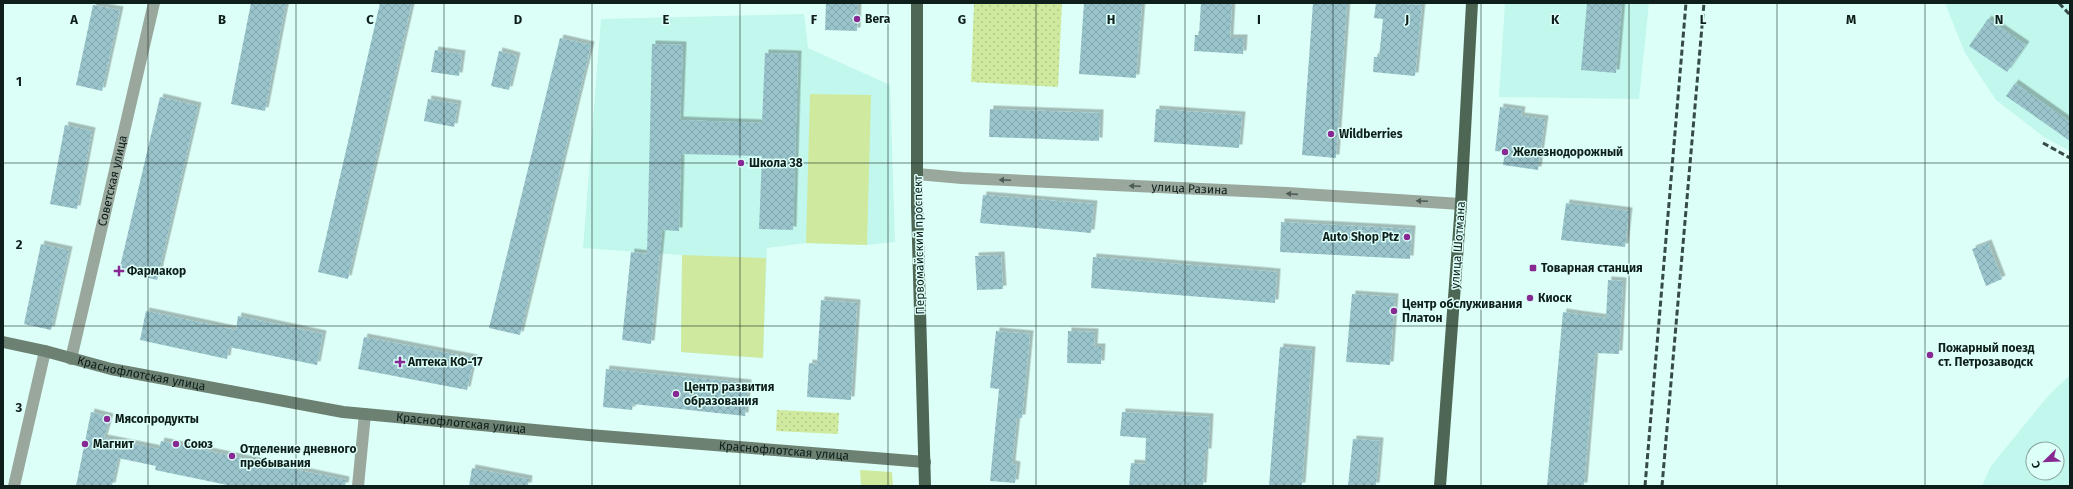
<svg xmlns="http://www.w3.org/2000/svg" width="2073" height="489" viewBox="0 0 2073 489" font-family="'Fira Sans',sans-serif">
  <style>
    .built { fill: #c1f7ec; fill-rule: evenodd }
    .green { fill: #cfea9e }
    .park { fill: url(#park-dots) }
    .building { fill: url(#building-cross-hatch); filter: url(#shadow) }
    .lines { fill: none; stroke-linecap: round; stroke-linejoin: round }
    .street { stroke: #9aa79d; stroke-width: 12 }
    .secondary { stroke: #6d8172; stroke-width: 12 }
    .primary { stroke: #4e6654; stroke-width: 12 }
    .rail { stroke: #364a46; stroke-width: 3; stroke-dasharray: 6 3; stroke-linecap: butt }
    .oneway { fill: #4d5c56 }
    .grid { fill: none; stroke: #0e1e1b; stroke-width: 1; stroke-opacity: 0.55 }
    .poi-dot { fill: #882993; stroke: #dcfff8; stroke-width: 1.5 }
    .labels { text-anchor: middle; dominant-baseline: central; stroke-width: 3; stroke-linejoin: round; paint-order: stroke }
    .poi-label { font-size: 12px; font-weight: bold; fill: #0e1e1b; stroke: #dcfff8; text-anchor: start }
    .street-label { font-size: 12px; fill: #0e1e1b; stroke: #dcfff8 }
    .grid-label { font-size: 13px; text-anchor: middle; font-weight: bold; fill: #0e1e1b; stroke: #dcfff8; stroke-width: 3; stroke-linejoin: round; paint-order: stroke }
  </style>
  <defs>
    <pattern id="park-dots" width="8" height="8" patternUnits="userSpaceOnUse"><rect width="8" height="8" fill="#cfea9e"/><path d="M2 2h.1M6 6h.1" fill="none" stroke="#b1c888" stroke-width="1.8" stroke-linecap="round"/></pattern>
    <pattern id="building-cross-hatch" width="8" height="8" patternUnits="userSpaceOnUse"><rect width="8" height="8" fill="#9ac4cc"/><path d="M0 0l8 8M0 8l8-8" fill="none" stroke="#84a8af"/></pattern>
    <filter id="shadow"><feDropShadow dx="3.5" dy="-3.5" stdDeviation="0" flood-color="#0004"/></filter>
  </defs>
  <rect width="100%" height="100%" fill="#dcfff8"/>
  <g class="built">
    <polygon points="1505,3 1649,3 1639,99 1499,97"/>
    <polygon points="1945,3 2070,3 2070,151 2044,137 1996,100 1965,53"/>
    <polygon points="804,14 808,48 890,85 895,242 867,245 806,243 767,248 763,358 681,352 682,255 583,248 601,19"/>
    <path d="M2070 375V486H1982L1991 466 2048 396ZM2033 449H2057V473H2033Z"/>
  </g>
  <g class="green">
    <polygon points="810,94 871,95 867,245 806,243"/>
    <polygon points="682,255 766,258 763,358 681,352"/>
    <polygon points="860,470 892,472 893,486 861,486"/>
  </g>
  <g class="park">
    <polygon points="974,3 1062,3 1058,87 971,82"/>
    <polygon points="777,410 839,413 838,434 776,431"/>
  </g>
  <g class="building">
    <polygon points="251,3 286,3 265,111 231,104"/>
    <polygon points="380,3 412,3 348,279 318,272"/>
    <polygon points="826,3 858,3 857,31 825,30"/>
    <polygon points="1084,3 1142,3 1136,78 1079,74"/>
    <polygon points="1201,3 1232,3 1230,38 1244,38 1243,54 1194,51 1195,35 1199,35"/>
    <polygon points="1313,3 1347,3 1336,158 1302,155"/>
    <polygon points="1376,3 1422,5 1415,76 1373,72 1374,57 1379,57 1383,19 1374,18"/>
    <polygon points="1587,3 1622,3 1616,73 1581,70"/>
    <polygon points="93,5 120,10 102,91 76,85"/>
    <polygon points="1988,19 2026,45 2007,72 1969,46"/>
    <polygon points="560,38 591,45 520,335 489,328"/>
    <polygon points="652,44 683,45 680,120 762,123 765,53 798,54 793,230 759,229 762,156 681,154 679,231 662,230 651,344 622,340 631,252 647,254"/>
    <polygon points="435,50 462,54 459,76 431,72"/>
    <polygon points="499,51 517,56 509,90 491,86"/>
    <polygon points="2015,83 2070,122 2070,141 2006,96"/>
    <polygon points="160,97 198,106 157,280 119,271"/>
    <polygon points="428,99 458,104 454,127 424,121"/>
    <polygon points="1500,107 1522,110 1521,116 1545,119 1538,170 1503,165 1505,152 1495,151"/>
    <polygon points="990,109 1100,113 1099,141 989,137"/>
    <polygon points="1156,109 1242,115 1239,148 1154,142"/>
    <polygon points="65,125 92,131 77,209 50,204"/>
    <polygon points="983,195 1094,204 1091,233 980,223"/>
    <polygon points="1566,203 1629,211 1625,247 1561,240"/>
    <polygon points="1281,222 1412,229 1410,259 1280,252"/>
    <polygon points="1988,243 2002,279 1986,286 1972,249"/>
    <polygon points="41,244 69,250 51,330 24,324"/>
    <polygon points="1001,255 1003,289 977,290 975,256"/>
    <polygon points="1093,257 1277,272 1275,303 1091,288"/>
    <polygon points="1608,280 1623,281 1619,354 1595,353 1584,486 1547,486 1563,312 1606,318"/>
    <polygon points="1352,294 1395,297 1390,365 1346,362"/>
    <polygon points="821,300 857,303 851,400 807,397 809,363 817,364"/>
    <polygon points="146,311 236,330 238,316 323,334 317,365 229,347 227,359 140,340"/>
    <polygon points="996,331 1030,334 1022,418 1017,418 1012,464 1017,465 1015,483 990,481 999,389 990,388"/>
    <polygon points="1068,331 1095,332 1094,347 1102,347 1101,364 1067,363"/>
    <polygon points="364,337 474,358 467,390 358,369"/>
    <polygon points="1280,347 1312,350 1302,486 1269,486"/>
    <polygon points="606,369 748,383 745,416 633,404 632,410 603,407"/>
    <polygon points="91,412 110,417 104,438 159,449 161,441 346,480 345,486 232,486 155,470 156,466 118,458 112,486 76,486"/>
    <polygon points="1122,412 1210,417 1208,452 1205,452 1203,486 1129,486 1131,463 1145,464 1146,438 1120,436"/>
    <polygon points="1353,439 1380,441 1376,486 1348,486"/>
    <polygon points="472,468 529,479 528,486 469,486"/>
  </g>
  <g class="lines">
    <g class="street">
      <path id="s1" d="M917 174 962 178 1287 193 1461 204"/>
      <path id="s2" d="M71 359 154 3"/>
      <polyline points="14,486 45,351"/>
      <polyline points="358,486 365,414"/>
    </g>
    <path class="secondary" id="s3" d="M3 342 45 351 111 369 343 412 589 435 925 462"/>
    <g class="primary">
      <polyline points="917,3 917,206 925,486"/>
      <polyline points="1440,486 1461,204 1472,3"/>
    </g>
    <g class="rail">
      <polyline points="2059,3 2070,15"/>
      <polyline points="2043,143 2070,158"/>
      <polyline points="1645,486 1686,3"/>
      <polyline points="1662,486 1704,3"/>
    </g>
  </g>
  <defs><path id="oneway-solid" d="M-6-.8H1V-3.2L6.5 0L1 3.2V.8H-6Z"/></defs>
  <g class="oneway">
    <use href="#oneway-solid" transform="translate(1005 180) rotate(-178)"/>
    <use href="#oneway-solid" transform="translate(1135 186) rotate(-177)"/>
    <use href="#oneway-solid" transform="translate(1292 194) rotate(-176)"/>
    <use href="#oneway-solid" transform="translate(1422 201) rotate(-178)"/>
  </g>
  <path class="grid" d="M148 3V486M296 3V486M444 3V486M592 3V486M740 3V486M888 3V486M1036 3V486M1185 3V486M1333 3V486M1481 3V486M1629 3V486M1777 3V486M1925 3V486M3 163H2070M3 326H2070"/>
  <g class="poi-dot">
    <circle cx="857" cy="19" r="4"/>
    <circle cx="1331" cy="134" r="4"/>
    <circle cx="1505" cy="152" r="4"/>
    <circle cx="741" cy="163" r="4"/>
    <circle cx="1407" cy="237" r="4"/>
    <rect x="1529" y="264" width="8" height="8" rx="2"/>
    <path d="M117 265h4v4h4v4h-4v4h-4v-4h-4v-4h4z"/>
    <circle cx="1530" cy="298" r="4"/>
    <circle cx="1394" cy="311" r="4"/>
    <circle cx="1930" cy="355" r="4"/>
    <path d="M398 356h4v4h4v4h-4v4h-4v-4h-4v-4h4z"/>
    <circle cx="676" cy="394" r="4"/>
    <circle cx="107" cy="419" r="4"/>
    <circle cx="85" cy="444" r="4"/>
    <circle cx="176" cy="444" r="4"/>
    <circle cx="232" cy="456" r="4"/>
  </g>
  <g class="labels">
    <g class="poi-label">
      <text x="865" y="19">Вега</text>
      <text x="1339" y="134">Wildberries</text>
      <text x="1513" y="152">Железнодорожный</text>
      <text x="749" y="163">Школа 38</text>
      <text x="1399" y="237" text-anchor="end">Auto Shop Ptz</text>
      <text x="1541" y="268">Товарная станция</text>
      <text x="127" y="271">Фармакор</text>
      <text x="1538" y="298">Киоск</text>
      <text x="1402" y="304">Центр обслуживания<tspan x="1402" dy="14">Платон</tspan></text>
      <text x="1938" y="348">Пожарный поезд<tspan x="1938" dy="14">ст. Петрозаводск</tspan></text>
      <text x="408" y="362">Аптека КФ-17</text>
      <text x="684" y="387">Центр развития<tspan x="684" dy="14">образования</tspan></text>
      <text x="115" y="419">Мясопродукты</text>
      <text x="93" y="444">Магнит</text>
      <text x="184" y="444">Союз</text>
      <text x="240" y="449">Отделение дневного<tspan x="240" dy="14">пребывания</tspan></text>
    </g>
    <g class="street-label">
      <text stroke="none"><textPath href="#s2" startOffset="183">Советская улица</textPath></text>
      <text stroke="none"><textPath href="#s1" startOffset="273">улица Разина</textPath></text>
      <text transform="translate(919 245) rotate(-91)">Первомайский проспект</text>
      <text transform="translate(1458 245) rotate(-86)">улица Шотмана</text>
      <text stroke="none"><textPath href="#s3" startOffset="142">Краснофлотская улица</textPath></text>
      <text stroke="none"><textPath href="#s3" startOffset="466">Краснофлотская улица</textPath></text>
      <text stroke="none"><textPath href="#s3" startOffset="790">Краснофлотская улица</textPath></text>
    </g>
  </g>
  <g class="grid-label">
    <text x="74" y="24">A</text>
    <text x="222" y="24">B</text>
    <text x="370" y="24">C</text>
    <text x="518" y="24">D</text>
    <text x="666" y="24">E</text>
    <text x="814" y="24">F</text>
    <text x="962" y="24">G</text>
    <text x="1111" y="24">H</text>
    <text x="1259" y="24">I</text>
    <text x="1407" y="24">J</text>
    <text x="1555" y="24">K</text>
    <text x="1703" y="24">L</text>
    <text x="1851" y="24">M</text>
    <text x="1999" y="24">N</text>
    <text x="19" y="86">1</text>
    <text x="19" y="249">2</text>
    <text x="19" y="412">3</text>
  </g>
  <rect width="2073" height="489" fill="none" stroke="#0e1e1b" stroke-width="8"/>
  <g transform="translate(2045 461) rotate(247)"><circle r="19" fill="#dcfff8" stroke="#8aa5a0"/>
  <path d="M0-3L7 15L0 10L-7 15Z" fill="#882993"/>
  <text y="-6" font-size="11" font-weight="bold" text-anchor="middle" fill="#0e1e1b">С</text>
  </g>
</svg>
